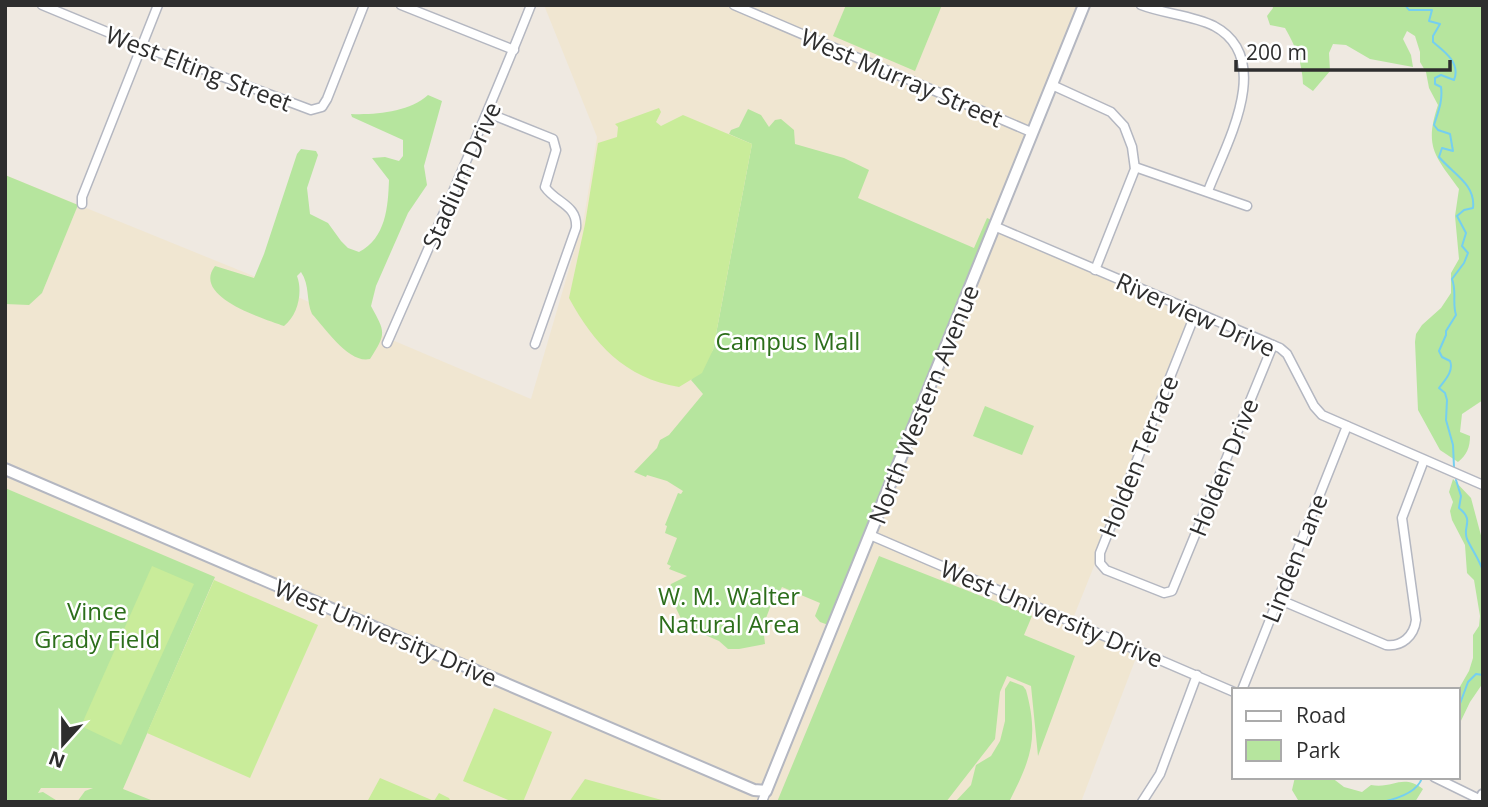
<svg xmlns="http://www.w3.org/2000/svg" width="1488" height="807" viewBox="0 0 1488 807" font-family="'Open Sans',sans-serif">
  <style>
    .education { fill: #f0e6d1 }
    .green { fill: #b6e59e }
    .pitch { fill: #c9ec9a }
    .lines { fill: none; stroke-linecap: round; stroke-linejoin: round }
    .stream { stroke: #75cff0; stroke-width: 2 }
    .minor-casing { stroke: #b4b7c1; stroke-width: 11 }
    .tertiary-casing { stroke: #b4b7c1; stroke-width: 14 }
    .minor { stroke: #fff; stroke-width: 8 }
    .tertiary { stroke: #fff; stroke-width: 10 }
    .labels { text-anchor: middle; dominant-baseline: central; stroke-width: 5; stroke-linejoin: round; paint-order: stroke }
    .street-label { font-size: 24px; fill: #2e2e2e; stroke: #fff }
    .park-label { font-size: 24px; fill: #2c6e1b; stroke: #fff }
  </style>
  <rect width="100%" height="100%" fill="#efe9e1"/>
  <polygon class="education" points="544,5 1084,5 994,226 1196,312 1072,621 1139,650 1081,802 5,802 5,175 251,275 371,331 531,399 584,218 597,137"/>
  <g class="green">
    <polygon points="846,5 942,5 915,71 833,36"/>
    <path d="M1272 5H1483V400L1462 414 1460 432 1470 436C1470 447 1467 455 1458 462L1440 450 1418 410 1415 342 1416 334 1422 325 1441 308 1451 293V273L1459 259 1455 216 1459 189C1435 156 1424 147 1438 105L1429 88 1426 72 1420 62V52L1415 36 1407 31 1403 39 1411 55 1413 67 1370 59 1346 45 1333 44 1329 53 1330 71 1313 91 1303 84C1302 62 1296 47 1285 28L1270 25 1267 16 1273 8Z"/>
    <path d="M428 95 442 101 424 166 427 185 408 213 376 286 371 306C385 332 387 333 370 359 349 364 326 329 312 314 306 301 310 285 301 272L297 276C303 292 298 315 284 326 265 319 191 297 215 266L254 278 264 254 297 154 301 149 316 151 318 155 307 188 310 214 328 223 341 241 348 248 359 252C386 238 388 207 389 180L372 158 385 157 399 161 403 156V140L352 117 351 114C376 115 409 112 428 95Z"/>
    <polygon points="748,109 761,115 769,127 775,120 781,119 794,130 795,144 844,158 869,170 858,198 974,248 987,218 996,222 834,627 820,622 815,616 820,603 782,587 777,597 774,597 763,626 765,644 739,649 728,649 719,641 689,628 683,623 668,591 671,584 687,576 669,569 671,566 667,564 677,538 665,533 667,526 665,525 678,493 681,494 683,491 667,481 647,475 646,477 634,472 657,448 660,440 669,435 703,394 691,380 713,350 752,144 729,134 731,130 739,127"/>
    <polygon points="5,175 78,205 42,293 29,305 5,304"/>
    <polygon points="985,406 1034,426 1022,455 973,436"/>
    <polygon points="1453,479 1471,498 1483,543 1483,683 1470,702 1458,727 1458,690 1469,671 1473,658 1473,635 1479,626 1480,616 1474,580 1467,573 1465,545 1452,520 1450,511 1453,502 1449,492"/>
    <polygon points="5,488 215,577 123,789 156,802 77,802 85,791 93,788 41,788 38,793 43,792 59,802 5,802"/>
    <polygon points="879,556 1032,616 1024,635 1075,656 1038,756 1031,686 1007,676 1000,692 995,739 946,802 777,802"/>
    <path d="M1010 681 1023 686 1026 690C1039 738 1031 759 1009 802H955L971 785 976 765 991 756 1000 741 1005 721V689Z"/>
    <path d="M1295 777H1331L1344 787 1362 792 1371 785C1394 789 1402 773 1423 789L1415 802H1305L1298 800 1292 790Z"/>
  </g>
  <g class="pitch">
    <path d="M659 108 661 112 656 122 661 126 683 115 752 144 713 350 702 373 679 387C625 378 594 344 569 298L585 224 598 143 617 137 618 127 615 124Z"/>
    <polygon points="152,566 194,584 121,745 81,726"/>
    <polygon points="214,580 318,625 250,778 147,733"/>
    <polygon points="494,708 552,732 523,802 513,802 463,781"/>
    <polygon points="380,778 434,801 439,793 449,798 451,802 367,802"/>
    <polygon points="585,779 669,802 569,802"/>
  </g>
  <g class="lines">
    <g class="stream">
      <path d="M1405 5 1409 10H1432L1429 21 1440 24 1433 36V42C1444 51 1461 63 1454 80L1441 75 1435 78V84L1441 87C1443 101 1438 112 1434 125L1438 130 1450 134 1453 151 1442 148 1439 157C1452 173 1476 184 1473 208L1464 210 1457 216 1466 233 1462 246 1468 253 1464 263 1452 279C1457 292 1452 302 1456 315L1446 331V335L1439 351 1442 357 1450 361C1454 371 1445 380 1439 388L1445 393 1447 400 1446 420 1453 445 1454 467"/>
      <path d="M1456 480 1461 496 1459 508C1475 521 1462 526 1467 539 1472 550 1479 559 1483 571"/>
      <polyline points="1483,634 1483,637"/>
      <polyline points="1458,709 1468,682 1476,674 1483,675"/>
      <path d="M1382 802C1396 799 1417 793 1422 778"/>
    </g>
    <g class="minor-casing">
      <g id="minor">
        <polyline points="42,5 141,46 311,110 322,107 327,99 364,5"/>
        <polyline points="401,5 514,50"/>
        <polyline points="734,5 1031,132"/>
        <path d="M1141 5C1164 14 1192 15 1214 26 1276 59 1225 146 1208 191"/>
        <polyline points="1052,85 1111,112 1124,126 1132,147 1135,169 1095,270"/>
        <path d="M488 113 553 139 556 150 545 187C556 203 578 205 576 228L535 344"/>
        <polyline points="1135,167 1247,206"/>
        <polyline points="82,204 82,197 158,5"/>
        <polyline points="994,226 1280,348 1287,354 1314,406 1322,415 1483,485"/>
        <polyline points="1196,312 1100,553 1100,563 1106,570 1164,593 1172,591 1273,345"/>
        <path d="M387 343C436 231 486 119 531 5"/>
        <polyline points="870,535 1234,692"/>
        <path d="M1278 599 1386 645C1402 647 1414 636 1416 620L1402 518 1424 460"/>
        <polyline points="1242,690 1347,426"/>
        <polyline points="1434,777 1481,800"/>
        <polyline points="762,802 766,791"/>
        <polyline points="1142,802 1160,774 1197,675"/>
      </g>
    </g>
    <g class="tertiary-casing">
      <g id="tertiary">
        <polyline points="5,469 754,790 766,791 1084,5"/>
        <polyline points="1480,802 1483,795"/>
      </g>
    </g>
    <use href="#minor" class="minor"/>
    <use href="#tertiary" class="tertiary"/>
  </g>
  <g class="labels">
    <g class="street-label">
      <text transform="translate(199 68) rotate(21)">West Elting Street</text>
      <text transform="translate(902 77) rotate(23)">West Murray Street</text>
      <text transform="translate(461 175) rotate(-66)">Stadium Drive</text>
      <text transform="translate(1196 314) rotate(24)">Riverview Drive</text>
      <text transform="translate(923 404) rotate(-68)">North Western Avenue</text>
      <text transform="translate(1138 456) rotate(-68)">Holden Terrace</text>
      <text transform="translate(1223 467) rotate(-68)">Holden Drive</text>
      <text transform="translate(1294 558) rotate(-68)">Linden Lane</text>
      <text transform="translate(1052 613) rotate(23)">West University Drive</text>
      <text transform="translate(386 632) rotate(23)">West University Drive</text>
    </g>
    <g class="park-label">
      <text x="788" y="340">Campus Mall</text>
      <text x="729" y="595">W. M. Walter<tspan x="729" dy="28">Natural Area</tspan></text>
      <text x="97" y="610">Vince<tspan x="97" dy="28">Grady Field</tspan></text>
    </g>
  </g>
  <rect width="1488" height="807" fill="none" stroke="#2e2e2e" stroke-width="14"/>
  <rect x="1232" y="688" width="228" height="91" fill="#ffffff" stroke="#ababab" stroke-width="2"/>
  <rect x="1246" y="711" width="35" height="10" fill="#ffffff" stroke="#ababab" stroke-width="2"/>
  <text x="1296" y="723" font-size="21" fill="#2e2e2e">Road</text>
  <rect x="1246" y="740" width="35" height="21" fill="#b6e59e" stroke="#ababab" stroke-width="2"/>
  <text x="1296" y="758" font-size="21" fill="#2e2e2e">Park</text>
  <g transform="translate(63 744) rotate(201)" stroke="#ffffff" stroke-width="5" paint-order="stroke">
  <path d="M0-5L12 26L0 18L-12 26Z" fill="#2e2e2e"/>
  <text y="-10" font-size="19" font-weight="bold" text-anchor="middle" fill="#2e2e2e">N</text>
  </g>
  <path d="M1236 60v10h214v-10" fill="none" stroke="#2e2e2e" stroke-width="3.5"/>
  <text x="1246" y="60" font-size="21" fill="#2e2e2e" stroke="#ffffff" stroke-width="5" paint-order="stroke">200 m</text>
</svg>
